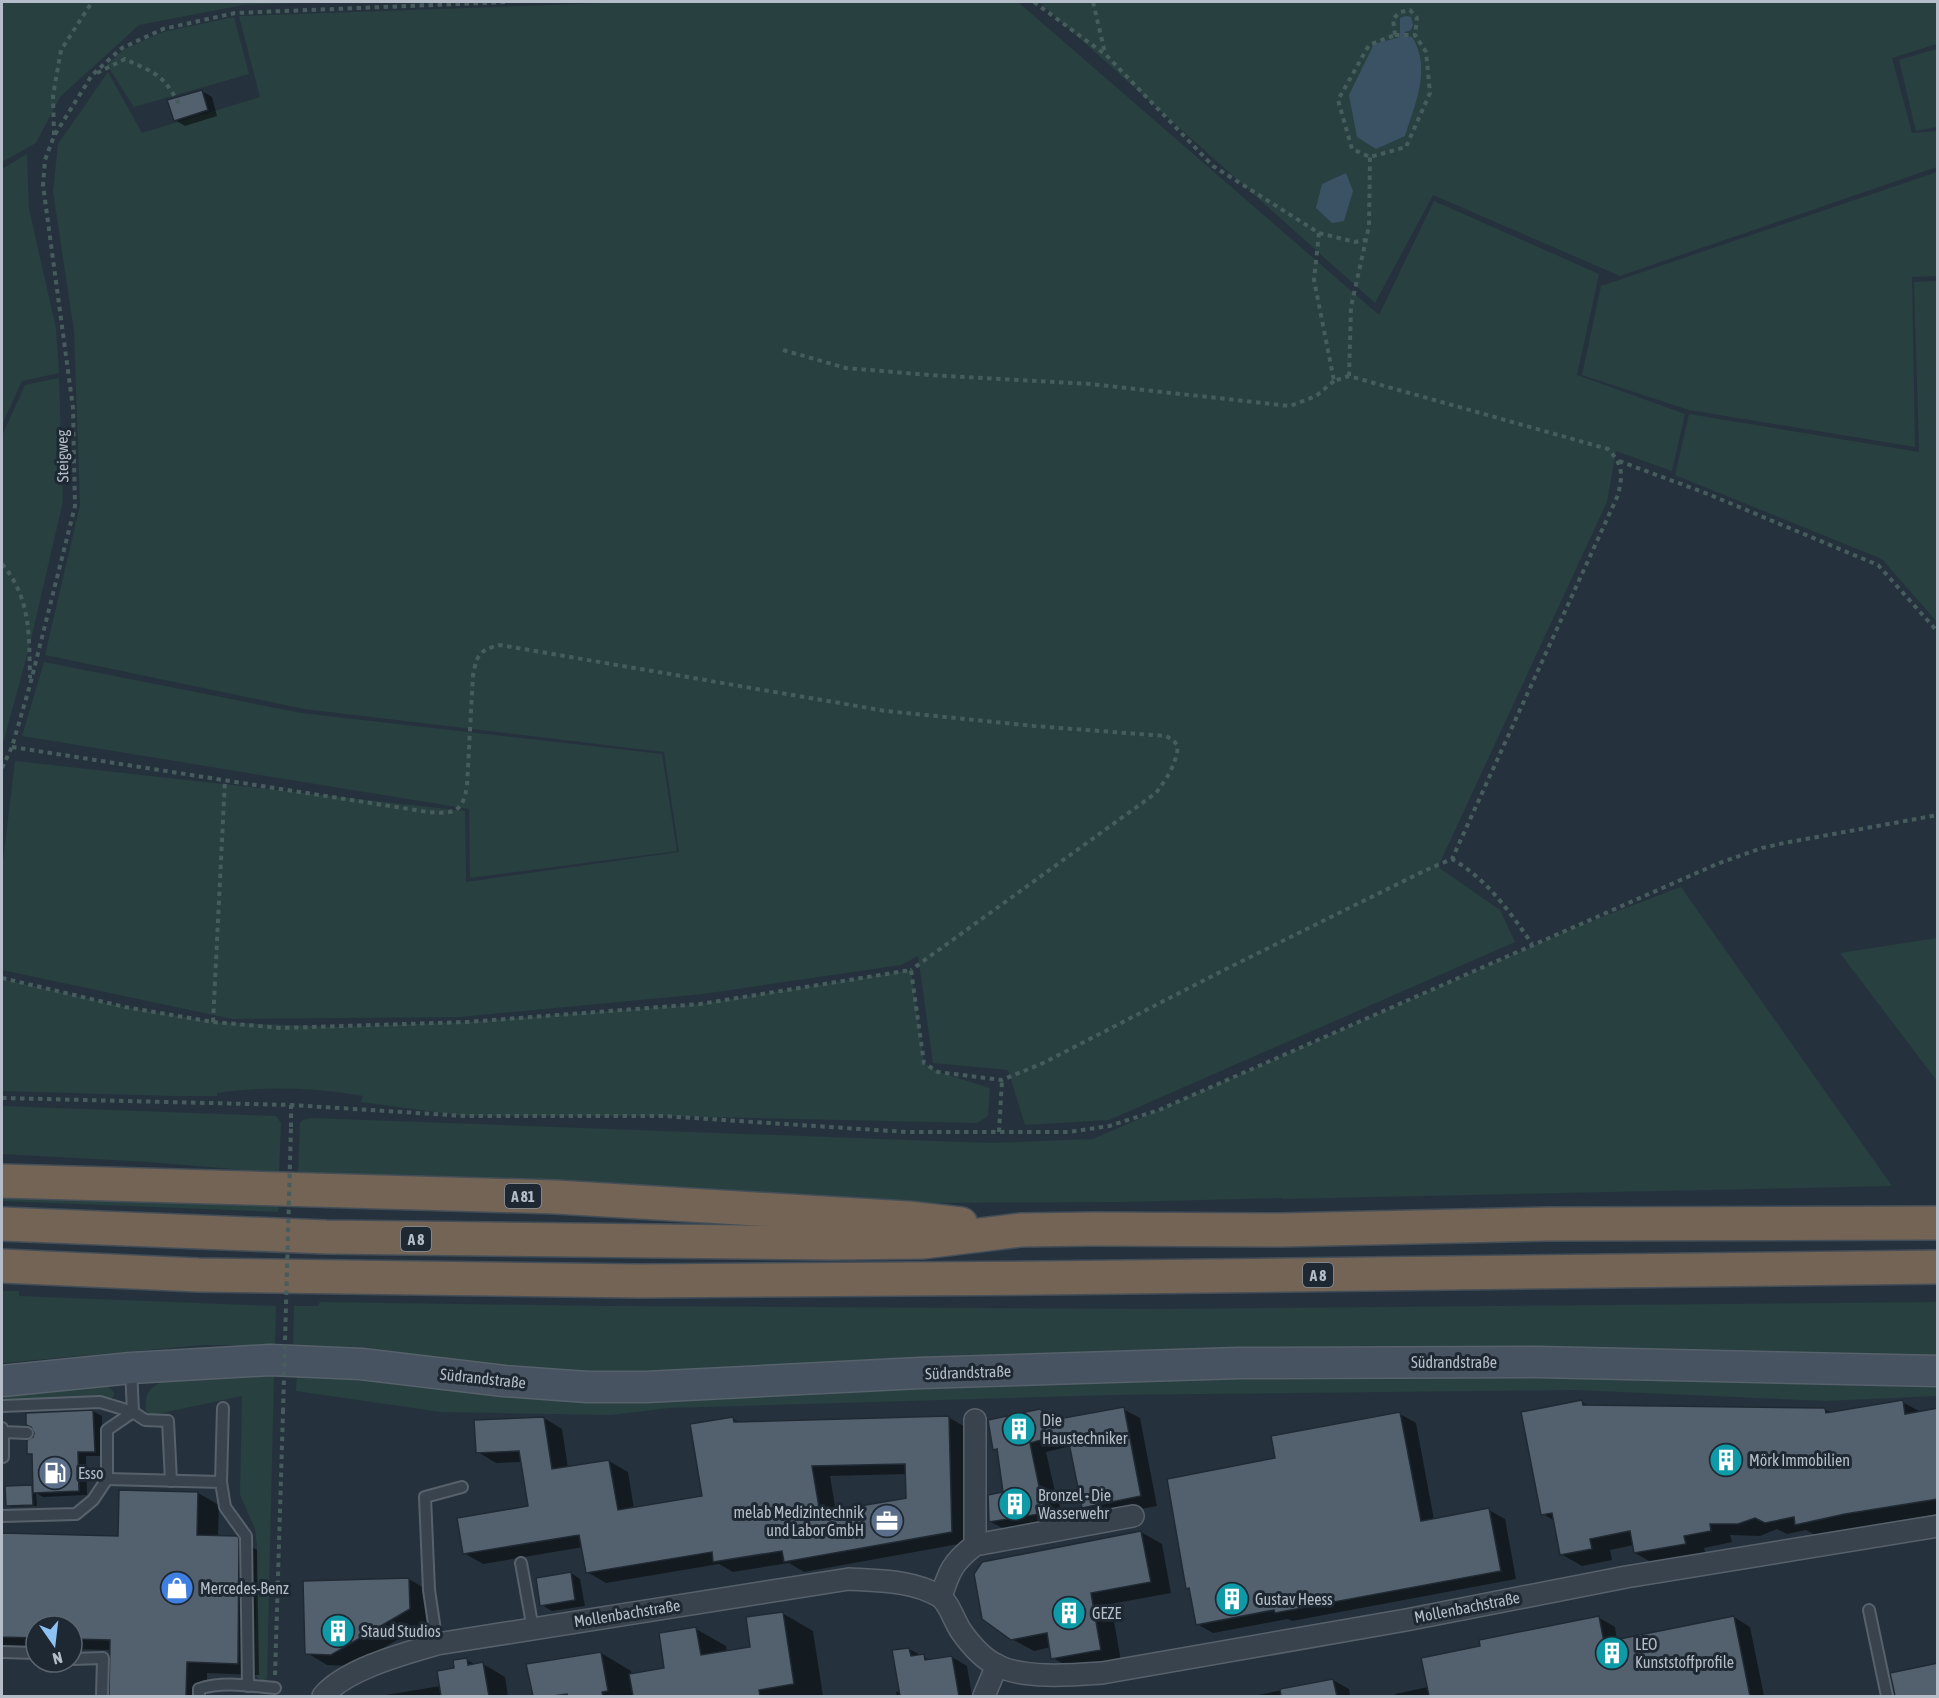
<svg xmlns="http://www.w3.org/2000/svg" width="1939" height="1698" viewBox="0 0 1939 1698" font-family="'Asap Condensed',sans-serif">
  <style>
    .green { fill: #28403f }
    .water { fill: #3b5265 }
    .shadow { fill: #0007; fill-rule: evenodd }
    .building { fill: #53606d; stroke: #202a34; stroke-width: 1.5; fill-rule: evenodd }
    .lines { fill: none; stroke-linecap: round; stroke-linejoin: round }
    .lane-casing { stroke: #57616b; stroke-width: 14 }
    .street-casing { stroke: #57616b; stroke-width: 24 }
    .secondary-casing { stroke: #57616b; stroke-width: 33 }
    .highway-casing { stroke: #444e58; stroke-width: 36 }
    .path { stroke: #475c5c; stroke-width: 4; stroke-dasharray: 4.5 4.5; stroke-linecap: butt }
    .lane { stroke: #39434d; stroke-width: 10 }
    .street { stroke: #39434d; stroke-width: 21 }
    .secondary { stroke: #475360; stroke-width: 30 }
    .highway { stroke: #736456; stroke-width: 33 }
    .path-bridge { stroke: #475c5c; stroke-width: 4; stroke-dasharray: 4.5 4.5; stroke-linecap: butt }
    .labels { text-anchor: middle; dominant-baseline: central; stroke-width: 6; stroke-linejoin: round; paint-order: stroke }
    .shield { fill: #1e2832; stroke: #88919b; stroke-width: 1.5 }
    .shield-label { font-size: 15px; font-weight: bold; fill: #b5bec8 }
    .street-label { font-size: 16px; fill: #b5bec8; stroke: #1e2832 }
    .poi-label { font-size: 16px; fill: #b5bec8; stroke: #1e2832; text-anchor: start }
  </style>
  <rect width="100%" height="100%" fill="#25323d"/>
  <g class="green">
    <polygon points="2,2 329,2 243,5 139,25 60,97 36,143 2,162"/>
    <polygon points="634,2 1018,2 1379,315 1434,201 1599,274 1577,375 1685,414 1672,471 1616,451 1607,502 1438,867 1500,910 1515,942 1109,1120 1025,1125 1008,1070 933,1063 918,956 901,965 703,994 459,1017 232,1019 2,970 2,869 15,761 465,811 466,882 679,852 664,752 304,709 45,655 80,505 74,331 53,192 58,144 108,72 142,133 260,97 239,16"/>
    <polygon points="1039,2 1937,2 1937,44 1892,58 1912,133 1937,131 1937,167 1620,276 1433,195 1375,303"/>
    <polygon points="234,17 249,74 134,107 107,65 123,50 163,32"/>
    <polygon points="1937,49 1937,127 1916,131 1899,60"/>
    <polygon points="27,154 29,209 56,328 59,373 22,381 2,425 2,169"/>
    <polygon points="1937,172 1937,276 1912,277 1915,447 1689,410 1582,375 1601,286"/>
    <polygon points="1937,281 1938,281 1937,622 1882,559 1675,475 1689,414 1919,452 1914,282"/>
    <polygon points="59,378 63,501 29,648 2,747 2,436 25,385"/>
    <polygon points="44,662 301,713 662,754 677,851 470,878 469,809 22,736"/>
    <polygon points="1681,887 1892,1186 1282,1199 1282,1198 1123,1202 871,1203 298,1175 300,1123 303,1120 312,1118 990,1143 1093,1139 1581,925"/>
    <polygon points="1937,938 1938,938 1937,1081 1840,953"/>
    <path d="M911 970 924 1063 938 1072 990 1088 988 1116 977 1123 663 1116H465L361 1102 363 1096C313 1087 267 1086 217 1093V1096H174L2 1091V979L125 1007 213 1022 338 1027 467 1022 700 1004Z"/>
    <polygon points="2,1106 276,1116 281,1123 279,1173 149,1162 2,1154"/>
    <polygon points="2,1192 279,1204 278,1212 2,1201"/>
    <polygon points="2,1291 19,1291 19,1296 276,1306 275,1345 204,1345 2,1363"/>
    <polygon points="320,1302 608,1306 1161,1309 1938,1302 1937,1361 602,1377 493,1369 293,1345 294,1306 318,1306"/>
    <path d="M274 1372 267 1679 262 1681 257 1677 255 1670 257 1545 255 1529 240 1495 242 1396 152 1415 146 1412C145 1393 147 1390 164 1380Z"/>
    <polygon points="297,1375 551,1396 1284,1375 1938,1380 1937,1396 1826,1401 1576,1390 1111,1395 669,1408 611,1415 441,1412 296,1391"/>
    <polygon points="107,1386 114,1392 114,1396 110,1399 18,1403 5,1401 5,1395 9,1392"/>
  </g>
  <g class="water">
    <path d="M1406 16 1411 17 1413 25 1411 30 1405 32 1404 36 1412 37C1432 68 1415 104 1405 136L1376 149 1357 137 1349 95 1374 44 1400 37V18Z"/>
    <polygon points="1346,173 1353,191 1344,221 1332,223 1316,208 1322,184"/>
  </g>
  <g class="shadow">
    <polygon points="202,91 212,97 217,116 185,126 175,120"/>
    <polygon points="1582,1402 1590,1407 1824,1409 1832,1413 1902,1402 1921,1412 1938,1409 1938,1514 1867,1526 1817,1536 1806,1530 1787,1534 1777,1529 1760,1536 1730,1535 1732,1542 1704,1548 1706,1556 1656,1565 1635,1553 1634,1545 1610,1550 1612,1560 1582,1566 1561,1554 1555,1521 1543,1514"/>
    <polygon points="1123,1409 1140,1418 1157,1506 1100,1517 1083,1507 1071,1446 1046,1452 1056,1496 1058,1497 1063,1522 1008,1531 991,1522 1005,1493 999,1451 994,1449 1040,1411 1057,1421"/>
    <polygon points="93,1411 102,1416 103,1456 86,1456 87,1495 43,1497 36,1493 37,1506 12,1507 7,1505 32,1487 34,1488 33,1456 29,1453"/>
    <polygon points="1400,1414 1416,1423 1434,1520 1489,1510 1505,1519 1516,1579 1292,1621 1288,1619 1213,1633 1197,1624 1191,1590 1187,1588 1277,1459"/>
    <path d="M948 1417 967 1428 970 1542 804 1572 789 1563 733 1572 719 1564 606 1583 587 1572 583 1547 483 1564 464 1553 530 1508 522 1462 496 1463 478 1452 544 1418 562 1429 568 1468 609 1461 628 1472 634 1509 704 1498 733 1419 741 1423ZM907 1474V1499L836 1512 830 1476Z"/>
    <polygon points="120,1491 198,1493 219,1505 218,1537 236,1537 257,1550 259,1675 207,1673 207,1696 110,1696 111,1650 72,1649 72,1626 36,1626 36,1648 7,1648 2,1645 2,1534 119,1537"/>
    <polygon points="1141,1532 1162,1544 1171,1593 1111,1604 1121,1661 1074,1670 1053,1658 1051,1647 1034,1651 1012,1639"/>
    <polygon points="571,1573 580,1579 585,1606 552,1611 542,1605"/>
    <polygon points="409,1579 429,1591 430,1621 352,1666 327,1665 307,1653"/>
    <polygon points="782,1613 813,1631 823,1696 535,1696 528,1665 601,1653 631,1671 632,1675 666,1669 696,1629 726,1646 727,1652 752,1648"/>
    <polygon points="1598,1617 1615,1627 1617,1641 1734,1617 1750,1627 1764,1696 1396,1696 1395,1694 1428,1687 1482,1647"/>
    <polygon points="909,1649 932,1661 952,1657 967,1666 972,1696 897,1696 896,1692 901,1691"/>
    <polygon points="467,1660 476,1665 483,1664 505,1677 508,1696 379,1696 441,1686"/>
    <polygon points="1938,1664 1938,1696 1897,1696 1892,1674"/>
    <polygon points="1333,1680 1349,1689 1350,1696 1258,1696 1258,1695"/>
  </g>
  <g class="building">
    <polygon points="202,90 208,110 174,121 167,100"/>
    <polygon points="1582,1400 1583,1405 1825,1408 1826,1413 1903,1400 1905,1414 1938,1408 1938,1499 1845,1514 1795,1525 1794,1517 1765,1523 1755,1518 1738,1524 1710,1524 1711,1531 1684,1536 1686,1544 1634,1553 1630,1531 1590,1539 1592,1549 1560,1555 1552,1513 1541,1515 1521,1412"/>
    <polygon points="1124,1407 1141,1496 1082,1508 1067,1433 1030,1443 1039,1486 1041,1486 1046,1513 989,1522 988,1495 1003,1492 997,1449 993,1450 988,1420 1040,1409 1053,1420"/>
    <polygon points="93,1410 95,1452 78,1452 79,1491 33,1493 32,1454 27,1454 27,1440 33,1437 34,1433 31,1427 26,1425 26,1413"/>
    <polygon points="1400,1412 1421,1521 1489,1508 1501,1571 1275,1613 1274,1610 1196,1625 1189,1588 1186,1589 1167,1479 1275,1458 1271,1436"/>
    <path d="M949 1416 952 1532 784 1562 782 1551 713 1562 712 1552 586 1573 579 1535 463 1554 457 1518 528 1506 519 1451 476 1453 474 1420 544 1417 552 1469 609 1460 618 1510 702 1496 690 1424 733 1417 734 1422ZM905 1464 906 1498 820 1513 812 1466Z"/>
    <polygon points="32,1485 33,1505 6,1506 5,1486"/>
    <polygon points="119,1490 198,1492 197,1535 237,1536 239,1538 238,1664 187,1662 186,1696 109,1696 110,1640 72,1639 72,1626 36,1626 36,1638 2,1637 2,1533 118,1536"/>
    <polygon points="1141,1531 1151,1582 1091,1593 1101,1650 1051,1659 1047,1633 1011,1640 982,1619 974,1574 982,1562"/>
    <polygon points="571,1572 575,1600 540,1606 536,1578"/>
    <polygon points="409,1578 410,1609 331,1655 305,1654 303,1581"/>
    <polygon points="783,1612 794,1684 759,1690 760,1696 633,1696 629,1674 664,1668 659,1633 696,1627 701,1655 750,1647 746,1617"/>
    <polygon points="1599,1616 1604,1642 1734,1616 1750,1696 1429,1696 1421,1658 1480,1646 1479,1640"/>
    <polygon points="909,1648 911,1656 924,1654 925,1660 952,1656 959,1696 900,1696 892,1650"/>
    <polygon points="601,1652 608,1691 602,1692 603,1696 568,1696 567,1694 553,1696 533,1696 526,1664"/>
    <polygon points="467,1658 468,1665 483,1662 489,1696 441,1696 437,1671 454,1668 453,1660"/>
    <polygon points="1938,1663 1938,1696 1895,1696 1890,1673"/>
    <polygon points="1333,1679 1337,1696 1281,1696 1280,1689"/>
  </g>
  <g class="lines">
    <g class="lane-casing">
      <g id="lane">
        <polyline points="2,1406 100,1402 133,1412 145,1420 168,1421 171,1481"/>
        <polyline points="2,1428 3,1432 27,1433"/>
        <polyline points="2,1457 3,1457 3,1432"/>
        <polyline points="107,1479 221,1482 225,1507 246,1536 248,1686"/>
        <polyline points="221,1482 223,1408"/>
        <polyline points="2,1516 76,1514 93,1500 107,1479 107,1430 133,1412 131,1369"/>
        <polyline points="521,1563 533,1629"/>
        <polyline points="1869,1610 1887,1696"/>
        <polyline points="437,1644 429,1590 425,1497 462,1487"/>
        <polyline points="2,1652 36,1653"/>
        <polyline points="72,1659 103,1658 102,1696"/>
        <path d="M199 1696V1689C222 1681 251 1686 275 1688"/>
      </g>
    </g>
    <g class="street-casing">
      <g id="street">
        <polyline points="975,1545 975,1420"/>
        <path d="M941 1597C949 1571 953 1562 975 1545L1133 1516"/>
        <path d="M323 1696C346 1669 403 1654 437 1644L849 1579C879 1581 912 1580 939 1596 949 1602 954 1621 961 1631 970 1644 983 1659 998 1666 1025 1679 1073 1675 1102 1673L1406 1620 1626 1577 1938 1526"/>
        <polyline points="984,1696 997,1665"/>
      </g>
    </g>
    <g class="secondary-casing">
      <polyline id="secondary" points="2,1381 131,1368 270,1360 361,1364 504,1381 587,1387 646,1387 920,1373 1239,1363 1538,1362 1938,1371"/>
    </g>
    <g class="highway-casing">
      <g id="highway">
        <polyline points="2,1181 556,1197 908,1218 961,1224"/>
        <polyline points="2,1224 326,1237 831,1243 923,1242 1021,1230 1094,1229 1281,1230 1548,1224 1938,1223"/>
        <polyline points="2,1266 198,1275 639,1281 1040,1278 1938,1267"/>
      </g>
    </g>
    <g class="path">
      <path d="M1034 2 1106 55 1213 166 1319 233 1314 280 1334 381 1349 376 1608 449C1623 465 1623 474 1618 495L1452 859"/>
      <polyline points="1093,2 1105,53"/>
      <polygon points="1395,35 1415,35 1426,52 1430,93 1406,147 1370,157 1352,149 1338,100 1369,45"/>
      <polyline points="1395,35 1393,19 1400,12 1410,10 1417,18 1415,35"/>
      <path d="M97 73 125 59C156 74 162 73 179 104"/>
      <polyline points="54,135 53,96 61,50 92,2"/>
      <polyline points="1319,233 1355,242 1365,240"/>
      <polyline points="783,350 846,368 929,375 1090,384 1290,406 1316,396 1334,381"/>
      <polyline points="1349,376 1351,307 1369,226 1370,157"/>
      <polyline points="1619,461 1708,494 1878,565 1938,632"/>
      <path d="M2 564C31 598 29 635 30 678"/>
      <path d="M12 747 428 812C454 814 463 813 467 785L473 675C477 655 479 650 500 645L886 711 1034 726 1166 736 1173 740 1178 746C1176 765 1167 778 1156 793L911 970"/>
      <polyline points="2,768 12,747 30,685 75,506 73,408 43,185 45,160 54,136 92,75 122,48 163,29 235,13 507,2"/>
      <path d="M2 978 125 1007 213 1022 281 1028 467 1022 700 1004 911 970 924 1063 938 1072 1002 1080 1043 1063 1228 968 1424 871 1452 859C1487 879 1510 912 1532 944"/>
      <polyline points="213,1022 225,780"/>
      <polyline points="2,1098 291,1105 465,1116 663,1116 906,1132 1069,1132 1109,1126 1159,1110 1717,864 1762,848 1784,843 1938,815"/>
      <polyline points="291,1127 291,1105"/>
      <polyline points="999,1132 1002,1080"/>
      <polyline points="275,1675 283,1412"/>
    </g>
    <use href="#lane" class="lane"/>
    <use href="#street" class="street"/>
    <use href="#secondary" class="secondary"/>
    <use href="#highway" class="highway"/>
    <polyline class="path-bridge" points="283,1412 291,1127"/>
  </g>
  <defs>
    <g id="building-disc" transform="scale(1.725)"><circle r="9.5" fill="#0f9aa8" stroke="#1e2832"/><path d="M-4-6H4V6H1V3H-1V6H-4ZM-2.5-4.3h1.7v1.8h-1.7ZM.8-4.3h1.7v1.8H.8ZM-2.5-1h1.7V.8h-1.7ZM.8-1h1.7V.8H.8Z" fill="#fff"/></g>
    <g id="fuel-disc" transform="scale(1.725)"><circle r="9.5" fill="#5c6f8a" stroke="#1e2832"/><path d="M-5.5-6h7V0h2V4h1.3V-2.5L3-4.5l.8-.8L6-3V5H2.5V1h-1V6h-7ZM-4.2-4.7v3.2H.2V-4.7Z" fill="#fff"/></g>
    <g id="office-disc" transform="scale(1.725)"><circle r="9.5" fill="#5c6f8a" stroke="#1e2832"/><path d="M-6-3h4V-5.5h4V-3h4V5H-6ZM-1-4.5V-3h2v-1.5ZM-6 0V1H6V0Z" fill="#fff"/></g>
    <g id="shop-disc" transform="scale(1.725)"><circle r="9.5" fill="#3f7fe0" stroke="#1e2832"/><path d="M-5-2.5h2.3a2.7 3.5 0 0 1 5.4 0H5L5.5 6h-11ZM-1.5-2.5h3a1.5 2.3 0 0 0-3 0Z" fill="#fff"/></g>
  </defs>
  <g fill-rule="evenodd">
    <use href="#building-disc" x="1019" y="1429"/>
    <use href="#building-disc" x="1726" y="1460"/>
    <use href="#fuel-disc" x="55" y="1473"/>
    <use href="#building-disc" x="1015" y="1504"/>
    <use href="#office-disc" x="887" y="1521"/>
    <use href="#shop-disc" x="177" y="1588"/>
    <use href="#building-disc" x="1232" y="1599"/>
    <use href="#building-disc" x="1069" y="1613"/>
    <use href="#building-disc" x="338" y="1631"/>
    <use href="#building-disc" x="1612" y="1653"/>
  </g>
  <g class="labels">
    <g class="shield">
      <rect x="505" y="1184" width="36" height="24" rx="4.5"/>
      <rect x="401" y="1227" width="30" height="24" rx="4.5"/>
      <rect x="1303" y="1263" width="30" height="24" rx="4.5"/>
    </g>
    <g class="shield-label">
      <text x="523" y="1196">A 81</text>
      <text x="416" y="1239">A 8</text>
      <text x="1318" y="1275">A 8</text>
    </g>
    <g class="street-label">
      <text transform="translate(62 456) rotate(-91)">Steigweg</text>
      <text x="1454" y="1362">Südrandstraße</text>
      <text transform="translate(968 1372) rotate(-2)">Südrandstraße</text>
      <text transform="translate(483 1378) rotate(6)">Südrandstraße</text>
      <text transform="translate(1467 1607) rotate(-11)">Mollenbachstraße</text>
      <text transform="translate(627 1613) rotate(-9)">Mollenbachstraße</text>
    </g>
    <g class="poi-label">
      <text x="1042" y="1420">Die<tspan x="1042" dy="18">Haustechniker</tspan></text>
      <text x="1749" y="1460">Mörk Immobilien</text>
      <text x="78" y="1473">Esso</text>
      <text x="1038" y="1495">Bronzel - Die<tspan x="1038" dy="18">Wasserwehr</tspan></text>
      <text x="864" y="1512" text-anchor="end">melab Medizintechnik<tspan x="864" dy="18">und Labor GmbH</tspan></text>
      <text x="200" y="1588">Mercedes-Benz</text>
      <text x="1255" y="1599">Gustav Heess</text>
      <text x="1092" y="1613">GEZE</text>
      <text x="361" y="1631">Staud Studios</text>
      <text x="1635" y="1644">LEO<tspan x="1635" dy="18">Kunststoffprofile</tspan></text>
    </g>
  </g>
  <rect width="1939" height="1698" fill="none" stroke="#b5bec8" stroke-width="6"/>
  <g transform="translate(54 1644) rotate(166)"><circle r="28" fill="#1e2832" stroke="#5a646e" stroke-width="1.5"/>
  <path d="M0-4.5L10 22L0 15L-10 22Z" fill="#8ec1f3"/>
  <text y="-9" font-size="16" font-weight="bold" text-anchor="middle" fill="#b5bec8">N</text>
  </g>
</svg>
